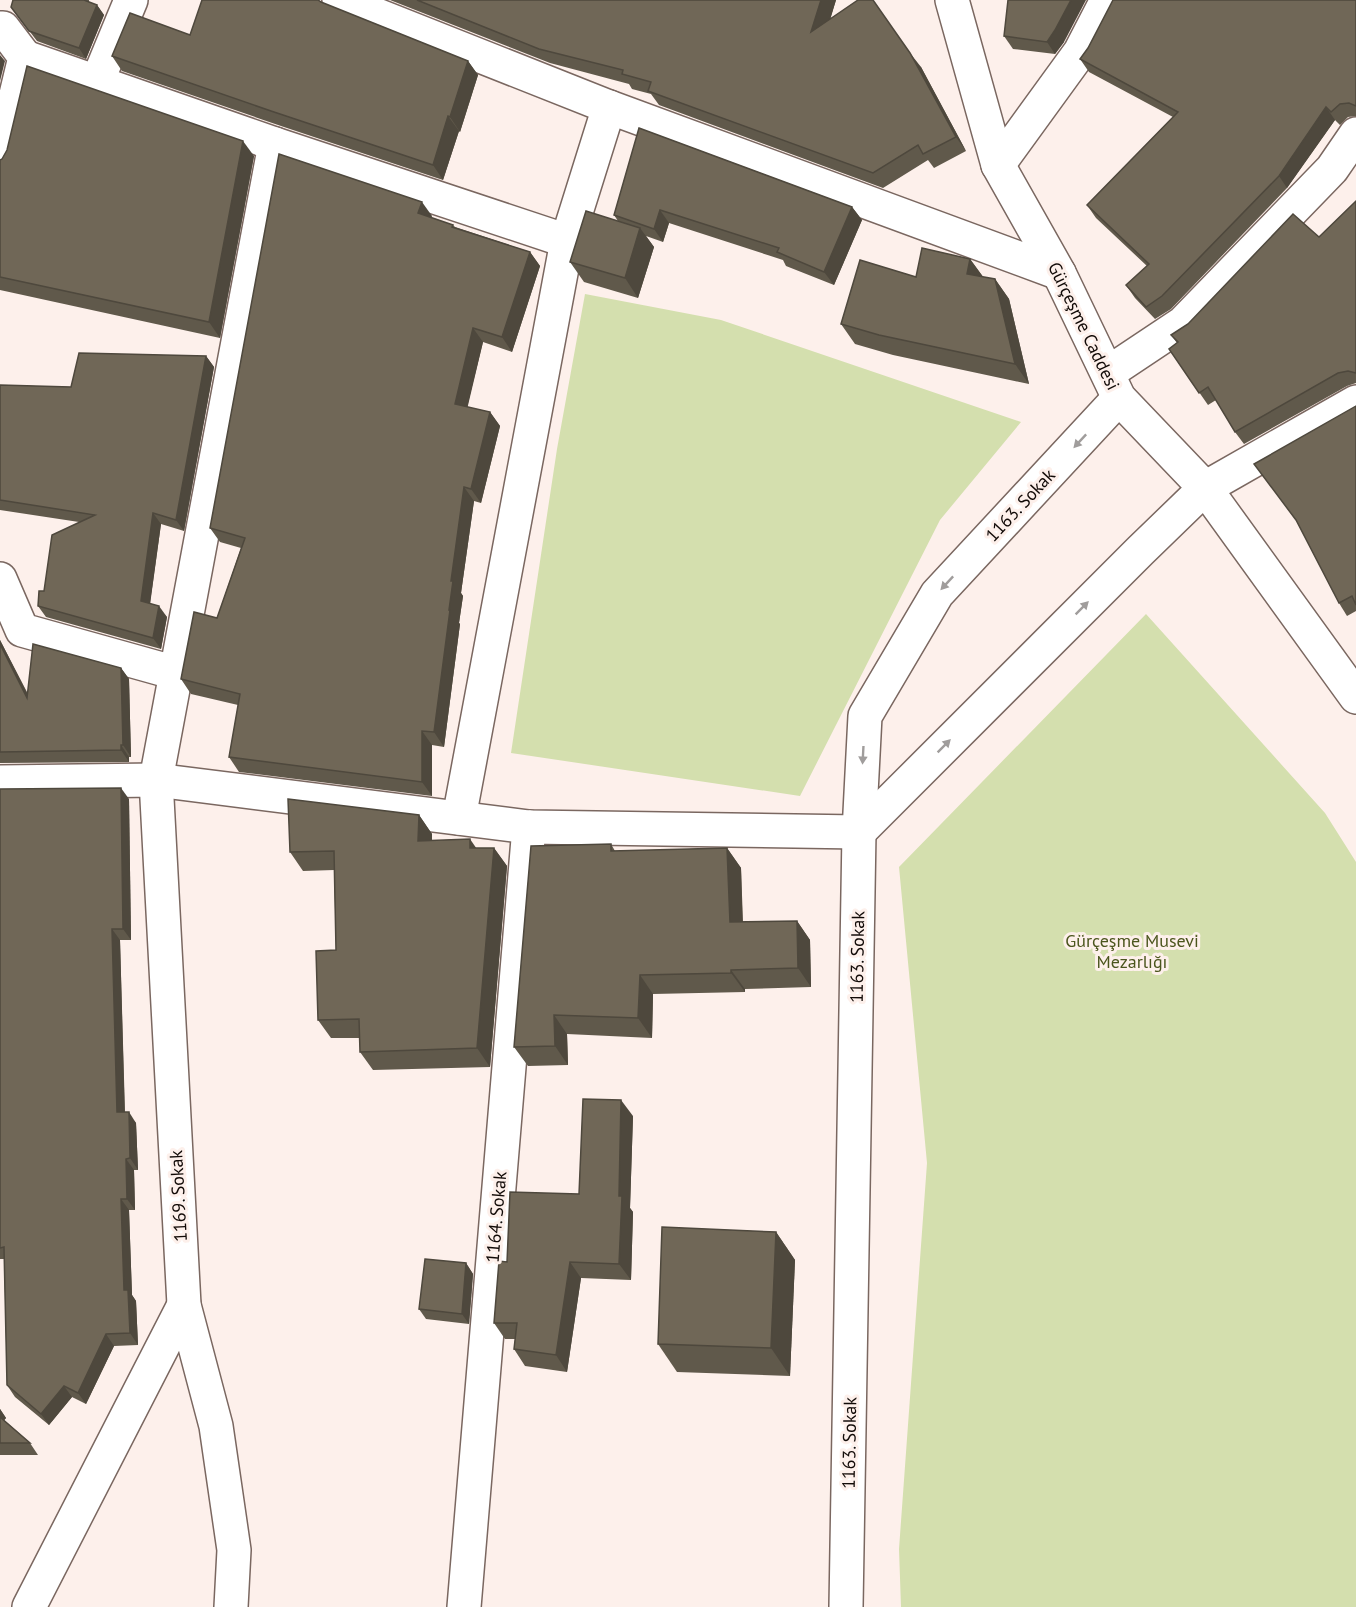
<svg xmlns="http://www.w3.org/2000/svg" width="1356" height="1607" viewBox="0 0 1356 1607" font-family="'PT Sans',sans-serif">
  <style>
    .green { fill: #d4dfae }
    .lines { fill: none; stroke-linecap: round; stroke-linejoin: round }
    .minor-casing { stroke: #7a6760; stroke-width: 36 }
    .major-casing { stroke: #7a6760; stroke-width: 36 }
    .minor { stroke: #fff; stroke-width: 33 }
    .major { stroke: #fff; stroke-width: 33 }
    .wall { fill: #60594b }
    .shaded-wall { fill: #4e483d }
    .building { fill: #706757; stroke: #4e483d; stroke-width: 1.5 }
    .oneway { fill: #a09d9c }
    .labels { text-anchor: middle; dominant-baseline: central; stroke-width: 6; stroke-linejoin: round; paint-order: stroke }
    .street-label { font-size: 18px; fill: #110a07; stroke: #fdf0eb }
    .park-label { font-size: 18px; fill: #4b551d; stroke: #fdf0eb }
  </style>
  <rect width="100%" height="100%" fill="#fdf0eb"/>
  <g class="green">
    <polygon points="585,294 721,320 1021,422 940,520 800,796 511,753 557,449"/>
    <polygon points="1146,614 1325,813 1356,862 1356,1607 901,1607 899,1549 927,1163 899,867"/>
  </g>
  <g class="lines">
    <g class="minor-casing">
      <g id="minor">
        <polyline points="339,0 609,107 1059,273"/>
        <polyline points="0,28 3,28 25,57 0,161"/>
        <polyline points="25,57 275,144 567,241"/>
        <polyline points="97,82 131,0"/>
        <polyline points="998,165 1080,52 1107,0"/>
        <polyline points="1108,373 1183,323 1332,169 1356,134"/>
        <polyline points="0,579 22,630 176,673"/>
        <polyline points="0,782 156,780 529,827 859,832 1140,551 1205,488 1356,402"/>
        <polyline points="459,818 567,241 609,107"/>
        <polyline points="29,1607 184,1305"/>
        <polyline points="231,1607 234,1550 216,1426 184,1305 156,780 275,144"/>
        <polyline points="464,1607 529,827"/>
        <polyline points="846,1607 859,832 865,716 937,594 1119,398"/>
      </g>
    </g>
    <g class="major-casing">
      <polyline id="major" points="952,0 998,165 1059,273 1119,398 1205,488 1356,697"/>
    </g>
    <use href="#minor" class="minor"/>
    <use href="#major" class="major"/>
  </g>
  <g class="wall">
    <polygon points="13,0 89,0 89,2 97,5 104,15 86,59 37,41 11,7"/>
    <polygon points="390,0 836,0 830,19 921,67 966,151 934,168 928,160 883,188 659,105 651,94 632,89 629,84 550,63"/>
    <polygon points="1356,0 1356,116 1348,117 1340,125 1335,120 1287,188 1171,309 1155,319 1135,298 1126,285 1147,266 1096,218 1087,205 1173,117 1089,72 1080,59 1088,48"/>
    <polygon points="321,2 468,61 478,75 460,132 459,131 443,180 281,126 122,71 112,56 190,35"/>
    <polygon points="1004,36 1064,42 1055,54 1013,49"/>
    <polygon points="639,128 852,207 862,220 834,285 786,266 783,260 669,223 663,242 646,236 654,247 638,298 584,282 570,262 618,221 614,215"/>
    <polygon points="254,156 220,338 0,290 0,160"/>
    <polygon points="1356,201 1356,383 1347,386 1244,444 1235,432 1216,400 1208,405 1169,349 1177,343 1171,335 1319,237"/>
    <polygon points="432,216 431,218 453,225 455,227 530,252 540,266 512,352 483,342 467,407 490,412 500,426 481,503 474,501 461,593 463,596 459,623 460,624 444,747 432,745 432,796 239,772 229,757 238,705 191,694 181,679 217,618 241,548 220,542 210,528"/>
    <polygon points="970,259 983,277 995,279 1009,299 1029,384 893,355 855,344 841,324 916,277"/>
    <polygon points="206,356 214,367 184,531 161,524 150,603 167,617 161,649 46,617 38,606 79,522 0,510 0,385 71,387"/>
    <polygon points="1356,406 1356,611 1347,616 1339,603"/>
    <polygon points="0,640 28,694 121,668 129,679 131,757 129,757 129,762 0,763"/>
    <polygon points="0,789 129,799 131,940 120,940 125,1112 136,1123 138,1170 134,1170 135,1210 129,1210 132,1295 136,1301 138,1345 114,1346 86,1404 72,1397 49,1425 15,1397 7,1385 4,1259 0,1259"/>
    <polygon points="419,815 432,834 432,841 476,848 494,848 507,866 490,1067 373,1070 360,1052 360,1038 331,1038 318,1020 336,950 334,870 303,871 290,852"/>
    <polygon points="611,844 615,851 727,848 741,868 743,922 797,921 810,940 811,987 745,989 745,992 653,994 652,1038 567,1034 568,1065 528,1066 514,1047"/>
    <polygon points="633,1116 630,1208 633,1212 631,1280 581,1278 567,1372 525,1366 514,1349 515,1339 505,1339 494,1323 507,1262 579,1194"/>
    <polygon points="776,1232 795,1260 790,1376 677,1372 658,1344"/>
    <polygon points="466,1263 473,1274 469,1324 426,1319 419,1309"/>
    <polygon points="0,1409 6,1418 4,1420 30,1443 38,1455 0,1455"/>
  </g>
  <g class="shaded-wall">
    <polygon points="821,0 836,0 822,47 811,32"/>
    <polygon points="1071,0 1086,0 1064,42 1055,54 1047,42"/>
    <polygon points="97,5 104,15 86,59 79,48"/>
    <polygon points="910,53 921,67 966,151 956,137"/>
    <polygon points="0,55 5,61 0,81"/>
    <polygon points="468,61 478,75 460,132 450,117"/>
    <polygon points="1326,107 1335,120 1287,188 1279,176"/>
    <polygon points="448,116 459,131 443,180 433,165"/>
    <polygon points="243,141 254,156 220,338 209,322"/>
    <polygon points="422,202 432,216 428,228 418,213"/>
    <polygon points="852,207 862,220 834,285 824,272"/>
    <polygon points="660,210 669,223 663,242 654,229"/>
    <polygon points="640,228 654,247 638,298 625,278"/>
    <polygon points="530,252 540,266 512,352 502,337"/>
    <polygon points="970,259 984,278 967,274"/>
    <polygon points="995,279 1009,299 1029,384 1015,364"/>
    <polygon points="473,328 483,342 465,418 455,404"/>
    <polygon points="206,356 214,367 184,531 176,520"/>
    <polygon points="490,412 500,426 481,503 471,489"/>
    <polygon points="464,487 474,501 461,593 463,596 459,623 460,624 444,747 434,732 449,610 451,581"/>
    <polygon points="153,513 161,524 149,612 141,601"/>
    <polygon points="159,606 167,617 161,649 153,638"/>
    <polygon points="0,640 35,709 27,698 0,644"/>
    <polygon points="121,668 129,679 131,757 123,745"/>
    <polygon points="422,731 432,745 432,796 422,782"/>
    <polygon points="121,745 129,757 129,762 121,750"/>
    <polygon points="121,788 129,799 131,940 123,929"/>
    <polygon points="419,815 432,834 431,860 418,841"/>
    <polygon points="470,839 483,858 470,848"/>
    <polygon points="494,848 507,866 490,1067 477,1048"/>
    <polygon points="727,848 741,868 743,941 730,922"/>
    <polygon points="797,921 810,940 811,987 798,968"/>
    <polygon points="112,929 120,940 125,1123 117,1112"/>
    <polygon points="731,970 745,989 745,992 731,973"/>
    <polygon points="640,975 653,994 652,1038 638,1018"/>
    <polygon points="554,1015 567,1034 568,1065 555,1046"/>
    <polygon points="621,1100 633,1116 630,1208 633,1212 631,1280 619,1264 619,1196"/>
    <polygon points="129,1112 136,1123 138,1170 130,1158"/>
    <polygon points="126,1159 134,1170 135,1210 127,1199"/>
    <polygon points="121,1199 129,1210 132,1295 136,1301 138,1345 130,1333 124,1290"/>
    <polygon points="776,1232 795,1260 790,1376 771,1348"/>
    <polygon points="570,1262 581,1278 567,1372 556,1355"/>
    <polygon points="466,1263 473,1274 469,1324 462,1314"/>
    <polygon points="106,1334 114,1346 86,1404 78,1393"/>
    <polygon points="64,1386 72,1397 49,1425 41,1414"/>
    <polygon points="0,1409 6,1418 2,1423 0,1420"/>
  </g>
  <g class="building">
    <polygon points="13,0 84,0 97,5 79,48 29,31 11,7"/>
    <polygon points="202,0 318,0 321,2 468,61 450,117 448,116 433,165 271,111 112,56 130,13 190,35"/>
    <polygon points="417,0 821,0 811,32 858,0 873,0 910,53 956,137 923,154 918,145 873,173 648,91 651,82 622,74 623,70 539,49"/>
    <polygon points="1008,0 1071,0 1055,30 1047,42 1004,36"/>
    <polygon points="1113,0 1356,0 1356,106 1349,103 1340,104 1331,112 1326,107 1279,176 1162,296 1146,307 1126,285 1149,264 1087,205 1178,112 1080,59 1088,48"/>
    <polygon points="27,66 243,141 209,322 0,277 0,160 2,159 7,150"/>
    <polygon points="639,128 852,207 824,272 777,252 779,248 660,210 654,229 614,215"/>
    <polygon points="279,154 422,202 418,213 453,225 452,227 530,252 502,337 473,328 455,404 490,412 471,489 464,487 451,581 453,581 449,610 450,610 434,732 422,731 422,782 229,757 240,694 181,679 194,612 217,618 245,538 210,528"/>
    <polygon points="1356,201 1356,373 1348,371 1338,373 1235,432 1208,387 1199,393 1169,349 1178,342 1171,335 1188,324 1293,214 1319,237"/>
    <polygon points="586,211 640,228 625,278 570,262"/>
    <polygon points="922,248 970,259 967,274 995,279 1015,364 879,335 841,324 860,260 916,277"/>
    <polygon points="79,353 206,356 176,520 153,513 141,601 159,606 153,638 38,606 39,591 44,591 52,535 95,515 0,500 0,385 71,387"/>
    <polygon points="1356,406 1356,605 1352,596 1339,603 1296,520 1254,464"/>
    <polygon points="0,644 27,698 33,644 121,668 123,745 121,745 121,750 0,752"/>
    <polygon points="121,788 123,929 112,929 117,1112 129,1112 130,1158 126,1159 127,1199 121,1199 124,1290 128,1290 130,1333 106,1334 78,1393 64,1386 41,1414 7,1385 4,1247 0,1248 0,789"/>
    <polygon points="288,799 419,815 418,841 470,839 470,848 494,848 477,1048 360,1052 359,1019 318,1020 316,951 336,950 334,851 290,852"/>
    <polygon points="611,844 611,851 727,848 730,922 797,921 798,968 731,970 731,973 640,975 638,1018 554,1015 555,1046 514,1047 531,846"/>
    <polygon points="583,1099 621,1100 619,1196 622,1196 619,1264 570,1262 556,1355 514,1349 517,1323 494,1323 499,1261 507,1262 510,1192 579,1194"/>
    <polygon points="662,1227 776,1232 771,1348 658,1344"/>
    <polygon points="425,1259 466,1263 462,1314 419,1309"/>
    <polygon points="0,1417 30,1443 0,1443"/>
  </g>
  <defs><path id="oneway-solid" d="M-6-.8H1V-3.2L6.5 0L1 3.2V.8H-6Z" transform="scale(1.5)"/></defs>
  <g class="oneway">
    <use href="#oneway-solid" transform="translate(1080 441) rotate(133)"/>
    <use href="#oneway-solid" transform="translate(947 583) rotate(133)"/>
    <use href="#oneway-solid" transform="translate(1082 608) rotate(-45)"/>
    <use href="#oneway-solid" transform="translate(944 746) rotate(-45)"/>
    <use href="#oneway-solid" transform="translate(863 755) rotate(93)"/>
  </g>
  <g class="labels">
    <g class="street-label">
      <text transform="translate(1084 326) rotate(64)">Gürçeşme Caddesi</text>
      <text transform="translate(1020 505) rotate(-47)">1163. Sokak</text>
      <text transform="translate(857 957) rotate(-89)">1163. Sokak</text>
      <text transform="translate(178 1196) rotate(-93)">1169. Sokak</text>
      <text transform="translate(496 1217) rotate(-85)">1164. Sokak</text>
      <text transform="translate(849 1443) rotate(-89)">1163. Sokak</text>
    </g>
    <g class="park-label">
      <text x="1132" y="940">Gürçeşme Musevi<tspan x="1132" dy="21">Mezarlığı</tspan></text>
    </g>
  </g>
</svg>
